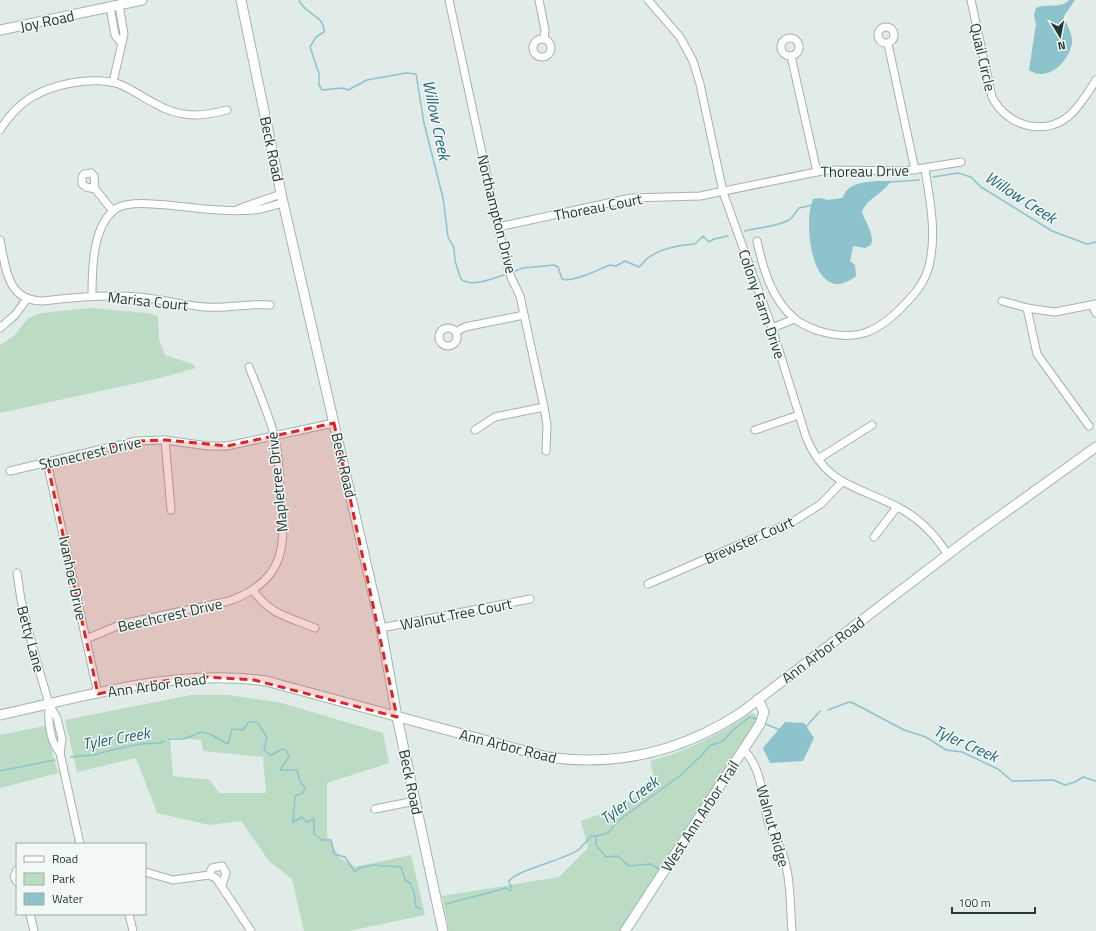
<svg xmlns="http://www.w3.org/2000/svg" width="1096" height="931" viewBox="0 0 1096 931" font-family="'Titillium Web',sans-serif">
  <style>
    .green { fill: #bbdbc4; fill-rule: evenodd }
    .water { fill: #8cc3cd }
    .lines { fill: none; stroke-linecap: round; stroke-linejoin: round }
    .stream { stroke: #8cc3cd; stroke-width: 1.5 }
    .street-casing { stroke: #a4b3ae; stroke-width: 9 }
    .secondary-casing { stroke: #a1b6ae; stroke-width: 11 }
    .street { stroke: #fff; stroke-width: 7 }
    .secondary { stroke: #fff; stroke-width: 9 }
    .marked { fill: #d62828; fill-opacity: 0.2; stroke: #d62828; stroke-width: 3; stroke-dasharray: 8 5; stroke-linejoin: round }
    .labels { text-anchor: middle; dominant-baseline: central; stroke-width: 3; stroke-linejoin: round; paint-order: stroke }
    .street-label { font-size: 15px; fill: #233b34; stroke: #f2f8f5 }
    .water-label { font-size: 16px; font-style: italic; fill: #216573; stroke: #f2f8f5 }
  </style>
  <rect width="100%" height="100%" fill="#e1ebe7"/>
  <g class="green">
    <polygon points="90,308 147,313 158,316 159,339 165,355 193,364 196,368 160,378 0,413 0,345 14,336 28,318 42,313"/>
    <path d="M191 695H227L278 702 383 733 389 763 327 783V836L340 858 355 867 411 855 425 915 349 931H304L292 879 269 861 241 821 209 825 157 813 136 758 77 772 65 720ZM170 737 201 740 203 751 263 757 266 793H219L210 780 173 776Z"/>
    <path d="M751 713 756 715 758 719 620 931H449L442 896 559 877 588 848 581 821 614 809 656 785 650 761C687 751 719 735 751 713Z"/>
    <polygon points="45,726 58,773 0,788 0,735"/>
  </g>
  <g class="water">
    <path d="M1069 0H1075L1064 16C1066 25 1073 33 1072 43 1069 62 1047 83 1029 70L1036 24 1034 15 1036 8C1046 3 1062 9 1069 0Z"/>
    <path d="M891 181C883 194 867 198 862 212 865 222 875 234 871 245L865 248 853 246 850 261 855 265 856 276C813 310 802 225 813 199L820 198 828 200 842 198C844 196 845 192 847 190 857 180 879 181 891 181Z"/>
    <polygon points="785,722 804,723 814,738 803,761 770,763 763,748"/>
  </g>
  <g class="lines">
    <g class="stream">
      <path d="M299 0C304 14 325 15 324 32L316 37 310 47 319 74V85L322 90 342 88 348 90 367 80 406 73 416 74 424 123 443 198 448 237 454 248 455 261 461 279C471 288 493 278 504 275"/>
      <polyline points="933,177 958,173 971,177 981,187 1052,231 1087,244 1096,242"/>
      <polyline points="890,182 919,180"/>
      <path d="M745 231C757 228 779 226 789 220 793 218 795 212 799 208L813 205"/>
      <path d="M515 271 523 268 554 265 558 267 562 279C572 283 600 269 610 265L616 266 625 261 639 267C643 264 645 260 648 258 661 248 680 245 695 244L703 236 709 242 714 239 728 236"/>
      <polyline points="828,710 849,702 853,703 904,730 926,737 946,750 962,752 998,769 1012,781 1053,780 1065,785 1075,782 1083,777 1096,781"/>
      <polyline points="763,723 780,730"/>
      <polyline points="805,728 820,711"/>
      <polyline points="169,739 184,739 201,732 210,734 228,744 232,729 243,730 249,722 257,722 267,737 264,750 271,755 283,749 286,750 289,757 280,770 297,770 300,782 305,788 303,793 295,796 293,822 302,817 306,822 314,819 314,834 322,840 331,840 334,854 345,857 355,872 359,868 373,865 401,867 405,880 410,883 414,892 416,907 421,909"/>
      <polyline points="71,757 93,755 112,750 140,744 160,743 164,741"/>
      <polyline points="0,771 55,760"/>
      <polyline points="596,837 596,845 606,857 618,856 629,866 651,864 659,869"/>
      <path d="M446 904 506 888 510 891 512 889 509 882C510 872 567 859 578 850 583 846 587 840 591 836H596L608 833 618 821 681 775 703 754 709 746 723 741 733 730 750 717 759 720"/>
    </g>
    <g class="street-casing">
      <g id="street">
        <polyline points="449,0 498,227 510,275 520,296 544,407 547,425 546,451"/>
        <polyline points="539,0 545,30 544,39"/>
        <path d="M648 0 680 37 693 61 700 84 723 192 772 328 806 437C827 489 862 486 903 510 922 521 936 536 948 555"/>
        <path d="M971 0 992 97C1007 127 1047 138 1072 113 1082 103 1089 91 1096 80"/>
        <polyline points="110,7 115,35 121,43"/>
        <circle cx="886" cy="35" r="8"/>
        <circle cx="790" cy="47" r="9"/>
        <circle cx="542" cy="48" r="9"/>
        <polyline points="888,44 915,170"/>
        <polyline points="791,56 817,172"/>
        <polyline points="113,82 124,34 119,5"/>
        <path d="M0 130C17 102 39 89 71 83 88 80 103 79 119 84 132 89 142 97 154 103 179 118 201 117 227 110"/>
        <polyline points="95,189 94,176 91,173 84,174 82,177 82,184 86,187 95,189 113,211"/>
        <polyline points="238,209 281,194"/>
        <polyline points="498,227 631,198 700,196 826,170 905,171 961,162"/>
        <path d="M0 240C6 269 7 301 43 301 75 297 106 294 138 297 161 299 183 305 205 307 227 309 248 303 270 305"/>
        <path d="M757 241C763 269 772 300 795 319 802 325 811 328 819 331 856 342 877 333 903 306 915 294 925 282 929 266 937 234 930 201 925 169"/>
        <path d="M92 296C92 270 92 224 117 208 136 197 196 210 220 210 231 211 243 211 254 210 263 209 274 205 283 203"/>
        <polyline points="1002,301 1027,308 1055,312 1096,304"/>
        <polyline points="1092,305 1096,313"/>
        <polyline points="1027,308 1037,354 1089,426"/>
        <circle cx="448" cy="337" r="9"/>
        <polyline points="0,328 15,315 27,299"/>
        <polyline points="772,328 794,319"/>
        <polyline points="456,332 465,327 524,315"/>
        <polyline points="475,430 495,417 544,407"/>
        <polyline points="755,430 799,415"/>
        <polyline points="165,440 171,510"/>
        <polyline points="818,459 872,425"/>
        <polyline points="47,462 98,694"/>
        <polyline points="10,471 136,441 165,440 208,446 227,446 334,423"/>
        <polyline points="874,537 897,507"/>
        <polyline points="17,573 21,600 34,652 49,704 57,718 62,739 60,753 80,844"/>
        <polyline points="648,584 794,521 821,504 842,482"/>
        <path d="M253 590C270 615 289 617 315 628"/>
        <polyline points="381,628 530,599"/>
        <path d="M86 639 122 624 229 601C288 580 286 543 280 490 279 472 279 453 274 435 268 412 258 389 249 367"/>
        <path d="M49 705C48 721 49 740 60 753"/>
        <path d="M743 750C762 766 762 798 768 821 771 833 780 843 783 855 791 878 790 906 792 931"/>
        <polyline points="375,809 415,801"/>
        <polyline points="17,870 14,877 17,882"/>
        <polyline points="145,872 173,880 209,875 216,878 251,931"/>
        <polyline points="209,875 212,868 222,866 226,873 222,885"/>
        <polyline points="30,914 34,931"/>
        <polyline points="129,914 133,931"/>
      </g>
    </g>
    <g class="secondary-casing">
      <g id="secondary">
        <polyline points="241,0 282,198 381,628 397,717 443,931"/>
        <polyline points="0,30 142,0"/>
        <path d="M0 715C87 696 176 668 266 681L547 757C617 767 683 751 742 712L968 539 1096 447"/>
        <polyline points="625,931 760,724 764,712 758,699"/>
      </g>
    </g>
    <use href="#street" class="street"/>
    <use href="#secondary" class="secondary"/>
  </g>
  <path class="marked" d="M334 423 397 717 254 680 207 677 154 682 98 694 47 462 136 441 165 440 227 446Z"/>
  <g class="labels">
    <g class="street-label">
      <text transform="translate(47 21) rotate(-12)">Joy Road</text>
      <text transform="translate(983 57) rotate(77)">Quail Circle</text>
      <text transform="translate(272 149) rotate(78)">Beck Road</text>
      <text transform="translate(865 171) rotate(-1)">Thoreau Drive</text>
      <text transform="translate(598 207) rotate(-11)">Thoreau Court</text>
      <text transform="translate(497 214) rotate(76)">Northampton Drive</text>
      <text transform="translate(148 301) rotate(6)">Marisa Court</text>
      <text transform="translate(762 304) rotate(71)">Colony Farm Drive</text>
      <text transform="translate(90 453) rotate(-13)">Stonecrest Drive</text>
      <text transform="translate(344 465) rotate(77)">Beck Road</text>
      <text transform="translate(277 482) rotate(-96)">Mapletree Drive</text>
      <text transform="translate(749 540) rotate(-24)">Brewster Court</text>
      <text transform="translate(73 578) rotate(78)">Ivanhoe Drive</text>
      <text transform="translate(456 614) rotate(-11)">Walnut Tree Court</text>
      <text transform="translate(170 615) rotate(-13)">Beechcrest Drive</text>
      <text transform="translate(31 639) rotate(75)">Betty Lane</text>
      <text transform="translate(823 650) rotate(-37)">Ann Arbor Road</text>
      <text transform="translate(157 685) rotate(-8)">Ann Arbor Road</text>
      <text transform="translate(508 746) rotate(14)">Ann Arbor Road</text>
      <text transform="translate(411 782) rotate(78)">Beck Road</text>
      <text transform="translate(700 816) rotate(-57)">West Ann Arbor Trail</text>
      <text transform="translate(773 826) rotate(74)">Walnut Ridge</text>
    </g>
    <g class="water-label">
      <text transform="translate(437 120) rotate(78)">Willow Creek</text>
      <text transform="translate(1021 197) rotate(33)">Willow Creek</text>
      <text transform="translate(116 738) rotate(-10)">Tyler Creek</text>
      <text transform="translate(966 743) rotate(24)">Tyler Creek</text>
      <text transform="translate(629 800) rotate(-37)">Tyler Creek</text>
    </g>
  </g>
  <rect x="16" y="843" width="130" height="72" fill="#f2f8f5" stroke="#9faca8"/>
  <rect x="24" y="856" width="20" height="6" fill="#ffffff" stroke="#9faca8"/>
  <text x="52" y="863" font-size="12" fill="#233b34">Road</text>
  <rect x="24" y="873" width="20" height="12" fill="#bbdbc4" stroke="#9faca8"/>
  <text x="52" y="883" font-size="12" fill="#233b34">Park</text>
  <rect x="24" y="893" width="20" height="12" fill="#8cc3cd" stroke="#9faca8"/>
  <text x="52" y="903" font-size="12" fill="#233b34">Water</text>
  <g transform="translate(1060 36) rotate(170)" stroke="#f2f8f5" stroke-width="3" paint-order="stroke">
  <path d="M0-3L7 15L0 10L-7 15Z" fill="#233b34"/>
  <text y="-6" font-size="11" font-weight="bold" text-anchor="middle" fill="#233b34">N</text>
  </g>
  <path d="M952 907v6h83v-6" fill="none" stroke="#233b34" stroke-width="2"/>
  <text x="958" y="907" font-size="12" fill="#233b34" stroke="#f2f8f5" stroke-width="3" paint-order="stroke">100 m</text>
</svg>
